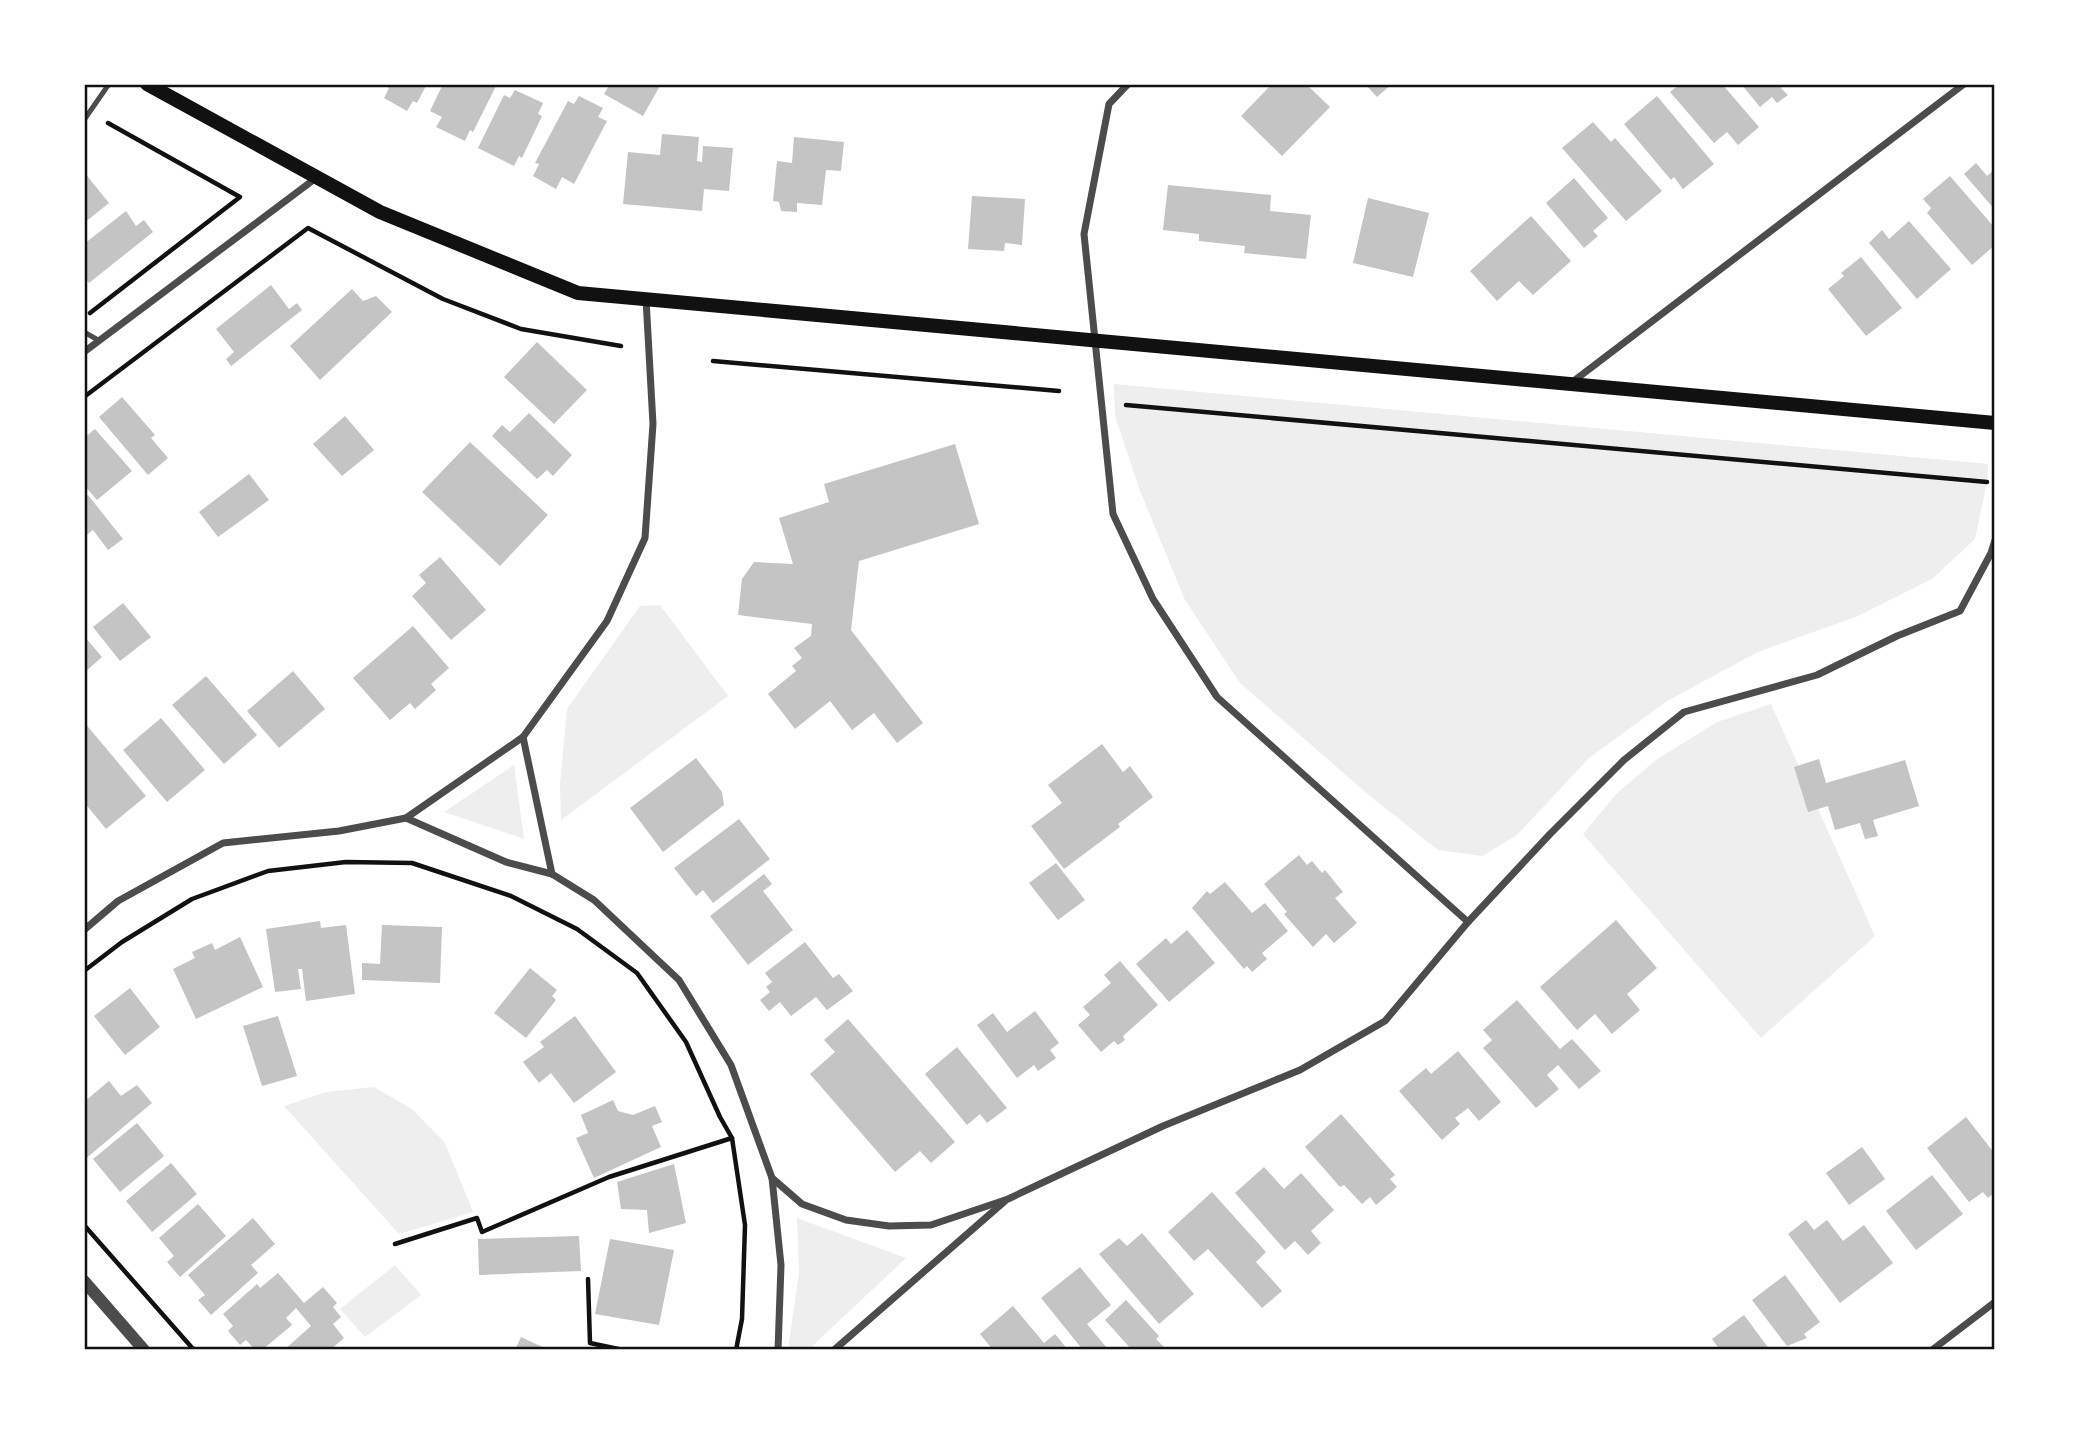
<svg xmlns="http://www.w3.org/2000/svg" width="2079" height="1434" viewBox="0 0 2079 1434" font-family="'Source Sans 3',sans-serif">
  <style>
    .green { fill: #eee }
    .building { fill: #c4c4c4 }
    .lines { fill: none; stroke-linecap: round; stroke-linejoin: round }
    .path { stroke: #111; stroke-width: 4.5 }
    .service { stroke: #4c4c4c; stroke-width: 5 }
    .minor { stroke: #4c4c4c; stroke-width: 7 }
    .tertiary { stroke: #4c4c4c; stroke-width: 12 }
    .secondary { stroke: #111; stroke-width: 14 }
    .neatline { fill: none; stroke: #111; stroke-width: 2.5 }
  </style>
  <rect width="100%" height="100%" fill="#fff"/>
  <g class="green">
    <polygon points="1114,384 1988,464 1987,482 1975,539 1932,579 1858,616 1758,652 1667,701 1589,758 1517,835 1482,856 1438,850 1370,796 1240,683 1185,600 1140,491 1115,416"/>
    <polygon points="660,605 728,696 561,820 560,784 567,709 640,606"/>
    <polygon points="1771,704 1875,936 1761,1038 1583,834 1618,792 1656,760 1717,722"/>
    <polygon points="514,765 524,839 444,812"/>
    <polygon points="374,1087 412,1109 445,1143 473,1212 399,1234 284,1106 326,1092"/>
    <polygon points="797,1218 906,1258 808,1350 788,1350 799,1272"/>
    <polygon points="395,1265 421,1295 365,1337 340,1309"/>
  </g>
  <g class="building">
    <polygon points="382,84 427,84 417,103 413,101 407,111 384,98 389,88"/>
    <polygon points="443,84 497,84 473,132 470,130 465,141 436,127 442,117 430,111"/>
    <polygon points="610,84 661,84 643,116 604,94"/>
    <polygon points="1272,84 1306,84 1330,107 1282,156 1241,116"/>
    <polygon points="1365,84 1392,84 1377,97"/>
    <polygon points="1680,84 1722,84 1759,127 1738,145 1727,132 1714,143 1670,92"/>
    <polygon points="1741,84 1786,84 1781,88 1788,95 1777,103 1772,97 1760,107"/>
    <polygon points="515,90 543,103 538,114 542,116 522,158 519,156 514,166 478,148 504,95 510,98"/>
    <polygon points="579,96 603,108 598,117 607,121 574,184 562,177 556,189 533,176 539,164 535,163 568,101 574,104"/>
    <polygon points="1657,96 1714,164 1683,189 1674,177 1671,180 1624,124"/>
    <polygon points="1593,122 1611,142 1615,138 1662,191 1626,221 1562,148"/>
    <polygon points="662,134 699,137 697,161 702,162 703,146 733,148 729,191 704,189 702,211 623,204 628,152 660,155"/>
    <polygon points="794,137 844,142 841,171 826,170 822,205 797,203 797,212 781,211 779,202 773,201 777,161 792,163"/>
    <polygon points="1976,163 1987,176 1995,169 1995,210 1964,174"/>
    <polygon points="84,172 109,203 84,223"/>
    <polygon points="1950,176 1995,228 1995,245 1972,265 1927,213 1931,208 1923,199"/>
    <polygon points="1574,178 1608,218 1593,231 1598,236 1584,248 1546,203"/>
    <polygon points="1168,185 1271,195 1270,211 1311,215 1306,259 1244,253 1245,246 1199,241 1199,234 1163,230"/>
    <polygon points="972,196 1025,199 1022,245 1005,243 1004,251 968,249"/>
    <polygon points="1368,198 1429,213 1413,277 1353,263"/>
    <polygon points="126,211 136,226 144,220 153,232 89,283 84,277 84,244"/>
    <polygon points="1531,216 1571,261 1533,295 1519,281 1497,301 1470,271"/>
    <polygon points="1909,221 1951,269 1917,299 1869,243 1882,230 1889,239"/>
    <polygon points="1861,257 1902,308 1866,336 1828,289 1844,276 1841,273"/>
    <polygon points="271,285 289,309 297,303 302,310 231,366 226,359 234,352 216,329"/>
    <polygon points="352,289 363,301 376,296 392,312 320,380 290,346"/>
    <polygon points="537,342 587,390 554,424 504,377"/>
    <polygon points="122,397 155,435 151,438 168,458 148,475 99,417"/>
    <polygon points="529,413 572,455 553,476 547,470 537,479 492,436 502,425 510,432"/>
    <polygon points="345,416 374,450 342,476 313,444"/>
    <polygon points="95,429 132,471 97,500 84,485 84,438"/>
    <polygon points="470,442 548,515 500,566 422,492"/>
    <polygon points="955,444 979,524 859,561 851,630 923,723 897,743 874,713 852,730 830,701 795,729 768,694 796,671 792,666 802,658 794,648 811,636 812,624 738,615 742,579 754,562 793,564 779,518 829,502 824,484"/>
    <polygon points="249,474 269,500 218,537 199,512"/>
    <polygon points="88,495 123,539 108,550 93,530 84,537 84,499"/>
    <polygon points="440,557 486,610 451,640 412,596 426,583 419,575"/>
    <polygon points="123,603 151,637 120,661 93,627"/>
    <polygon points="413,626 449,668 431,684 436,690 415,709 410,703 390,720 353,678"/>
    <polygon points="84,636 102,657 84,673"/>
    <polygon points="293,671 325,709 279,748 247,711"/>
    <polygon points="206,676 257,735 224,764 172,705"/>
    <polygon points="161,718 205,770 167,802 123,750"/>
    <polygon points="84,722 146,796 106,829 84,802"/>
    <polygon points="1102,744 1123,772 1130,766 1153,797 1118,824 1120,827 1064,869 1031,826 1062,803 1048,785"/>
    <polygon points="696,758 722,792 724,805 663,852 630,808"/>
    <polygon points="1819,759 1826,783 1905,760 1919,806 1873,820 1878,836 1865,839 1860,823 1835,830 1828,806 1808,812 1794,767"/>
    <polygon points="739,819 770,859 713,903 703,890 696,896 674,868"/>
    <polygon points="1299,855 1307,865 1312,861 1322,873 1325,870 1343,892 1335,898 1357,923 1334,943 1326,934 1313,947 1284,914 1287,912 1264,884"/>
    <polygon points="1056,863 1085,900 1058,920 1029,883"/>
    <polygon points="764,874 772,884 763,891 793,930 748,965 710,916"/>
    <polygon points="1225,882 1252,913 1265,903 1288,931 1262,953 1267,959 1252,972 1247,966 1244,969 1192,908 1207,891 1210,894"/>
    <polygon points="1616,920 1657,968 1627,994 1640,1010 1612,1034 1595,1014 1577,1030 1540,987"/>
    <polygon points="320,921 321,928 346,925 355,994 306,1001 302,969 298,969 301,989 275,992 266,929"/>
    <polygon points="382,925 442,927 440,983 362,980 362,963 380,964"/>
    <polygon points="1187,930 1215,963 1169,1002 1136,964 1166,938 1171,944"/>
    <polygon points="240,937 263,987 196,1019 173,969 195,958 192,952 212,943 215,950"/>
    <polygon points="805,942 833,978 839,974 853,991 827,1010 816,997 791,1016 780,1002 769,1011 760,1000 770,992 766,987 772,982 765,973"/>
    <polygon points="1120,961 1158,1005 1123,1036 1125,1040 1118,1045 1114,1041 1101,1052 1078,1025 1090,1015 1083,1007 1111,983 1104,975"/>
    <polygon points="530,968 557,990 552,996 556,1000 526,1038 494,1013"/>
    <polygon points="130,988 160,1027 125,1055 94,1016"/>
    <polygon points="1517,1000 1560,1049 1572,1039 1601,1071 1579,1089 1558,1065 1547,1075 1559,1089 1536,1108 1483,1048 1492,1040 1483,1030"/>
    <polygon points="1035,1011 1059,1043 1050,1050 1056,1058 1038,1071 1034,1065 1017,1078 977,1025 993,1013 1007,1032"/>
    <polygon points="278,1016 297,1076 262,1086 243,1026"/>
    <polygon points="575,1016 616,1072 574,1103 551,1073 539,1083 523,1062 544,1047 540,1042"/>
    <polygon points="848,1019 955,1142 931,1163 920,1151 895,1172 810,1074 835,1052 824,1040"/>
    <polygon points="957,1047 1007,1108 987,1123 980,1114 967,1125 925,1074"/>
    <polygon points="1458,1051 1501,1102 1479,1121 1468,1108 1455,1118 1460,1124 1442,1140 1399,1091 1426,1068 1431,1074"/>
    <polygon points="109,1081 121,1096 137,1085 152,1103 84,1160 84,1102"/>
    <polygon points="613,1100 618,1111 633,1115 655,1106 662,1122 652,1126 661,1147 594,1178 576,1138 588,1133 581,1115"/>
    <polygon points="1341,1114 1395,1175 1390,1179 1397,1187 1376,1205 1370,1197 1362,1204 1344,1185 1340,1187 1305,1147"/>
    <polygon points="1966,1117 1995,1154 1995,1192 1988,1198 1983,1192 1969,1202 1927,1148"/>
    <polygon points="137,1123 164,1156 120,1192 93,1159"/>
    <polygon points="1862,1147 1885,1179 1849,1205 1826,1173"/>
    <polygon points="171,1163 197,1194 152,1232 126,1201"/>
    <polygon points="674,1164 686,1223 649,1233 647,1210 621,1209 617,1182"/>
    <polygon points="1264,1167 1284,1189 1301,1173 1334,1210 1311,1231 1321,1243 1308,1255 1295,1241 1285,1250 1235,1193"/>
    <polygon points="1932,1175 1963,1214 1916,1250 1886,1211"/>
    <polygon points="1212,1192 1266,1252 1256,1262 1282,1291 1262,1308 1208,1249 1194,1261 1168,1232"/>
    <polygon points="198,1204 226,1236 180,1277 167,1262 174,1256 159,1238"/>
    <polygon points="253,1218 275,1244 251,1265 258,1273 211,1315 198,1300 205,1295 188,1275"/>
    <polygon points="1806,1220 1814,1230 1827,1220 1843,1241 1864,1225 1893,1263 1840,1303 1788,1234"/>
    <polygon points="1142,1233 1194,1294 1159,1324 1099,1254 1119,1238 1127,1246"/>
    <polygon points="579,1236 581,1271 479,1275 478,1239"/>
    <polygon points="610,1239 674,1250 659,1325 595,1314"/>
    <polygon points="1080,1267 1111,1305 1087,1324 1107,1348 1105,1350 1083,1350 1041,1298"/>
    <polygon points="278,1273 304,1303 323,1287 337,1303 333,1307 341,1317 333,1324 344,1338 330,1350 284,1350 311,1326 296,1308 286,1318 292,1325 262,1350 255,1350 246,1340 240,1345 228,1331 233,1326 223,1314 257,1284 260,1288"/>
    <polygon points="1785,1275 1820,1322 1804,1334 1807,1338 1787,1346 1752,1300"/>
    <polygon points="1126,1300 1159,1336 1156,1339 1165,1348 1163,1350 1132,1350 1105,1320"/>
    <polygon points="1013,1306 1044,1343 1055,1334 1068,1350 993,1350 980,1334"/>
    <polygon points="1744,1315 1770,1350 1720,1350 1712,1339"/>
    <polygon points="521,1337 549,1350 515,1350"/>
  </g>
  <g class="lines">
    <g class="path">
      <polyline points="90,313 240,197 108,123"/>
      <polyline points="713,361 1059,391"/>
      <polyline points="84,397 308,228 443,299 521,329 621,346"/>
      <polyline points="1126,405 1987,482"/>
      <polyline points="84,971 122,942 192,899 268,871 346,862 412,863 511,896 577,929 637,973 686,1042 720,1117 732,1138 745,1225 742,1319 736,1350"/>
      <polyline points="84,1225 194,1350"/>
      <polyline points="395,1244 477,1218 482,1232 609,1177 732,1138"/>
      <polyline points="588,1279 590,1343 623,1350"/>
    </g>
    <g class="service">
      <polyline points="84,120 109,84"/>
      <polyline points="84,332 98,340"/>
    </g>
    <g class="minor">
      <polyline points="1128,84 1109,104 1084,234 1113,514 1153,599 1217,697 1468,922"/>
      <polyline points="84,352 316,178"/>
      <polyline points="1571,383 1964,84"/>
      <polyline points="406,818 523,737"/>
      <polyline points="552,874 523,737 607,621 645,538 653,424 646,299"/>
      <polyline points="84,930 118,901 223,843 339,831 406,818 506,862 552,874 594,900 679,980 731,1065 772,1178 781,1265 778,1350"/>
      <polyline points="772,1178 802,1204 846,1220 889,1226 931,1225 1008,1199 1163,1126 1300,1070 1385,1021 1468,922 1550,834 1624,760 1684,712 1817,675 1897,636 1960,611 1991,553 1995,540"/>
      <polyline points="834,1350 1005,1201"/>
      <polyline points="1932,1350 1995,1302"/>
    </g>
    <polyline class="tertiary" points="84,1281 144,1350"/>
    <polyline class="secondary" points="147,84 380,212 578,293 1995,423"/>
  </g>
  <rect width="2079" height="1434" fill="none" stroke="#ffffff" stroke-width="172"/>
  <rect x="86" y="86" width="1907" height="1262" class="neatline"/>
</svg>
